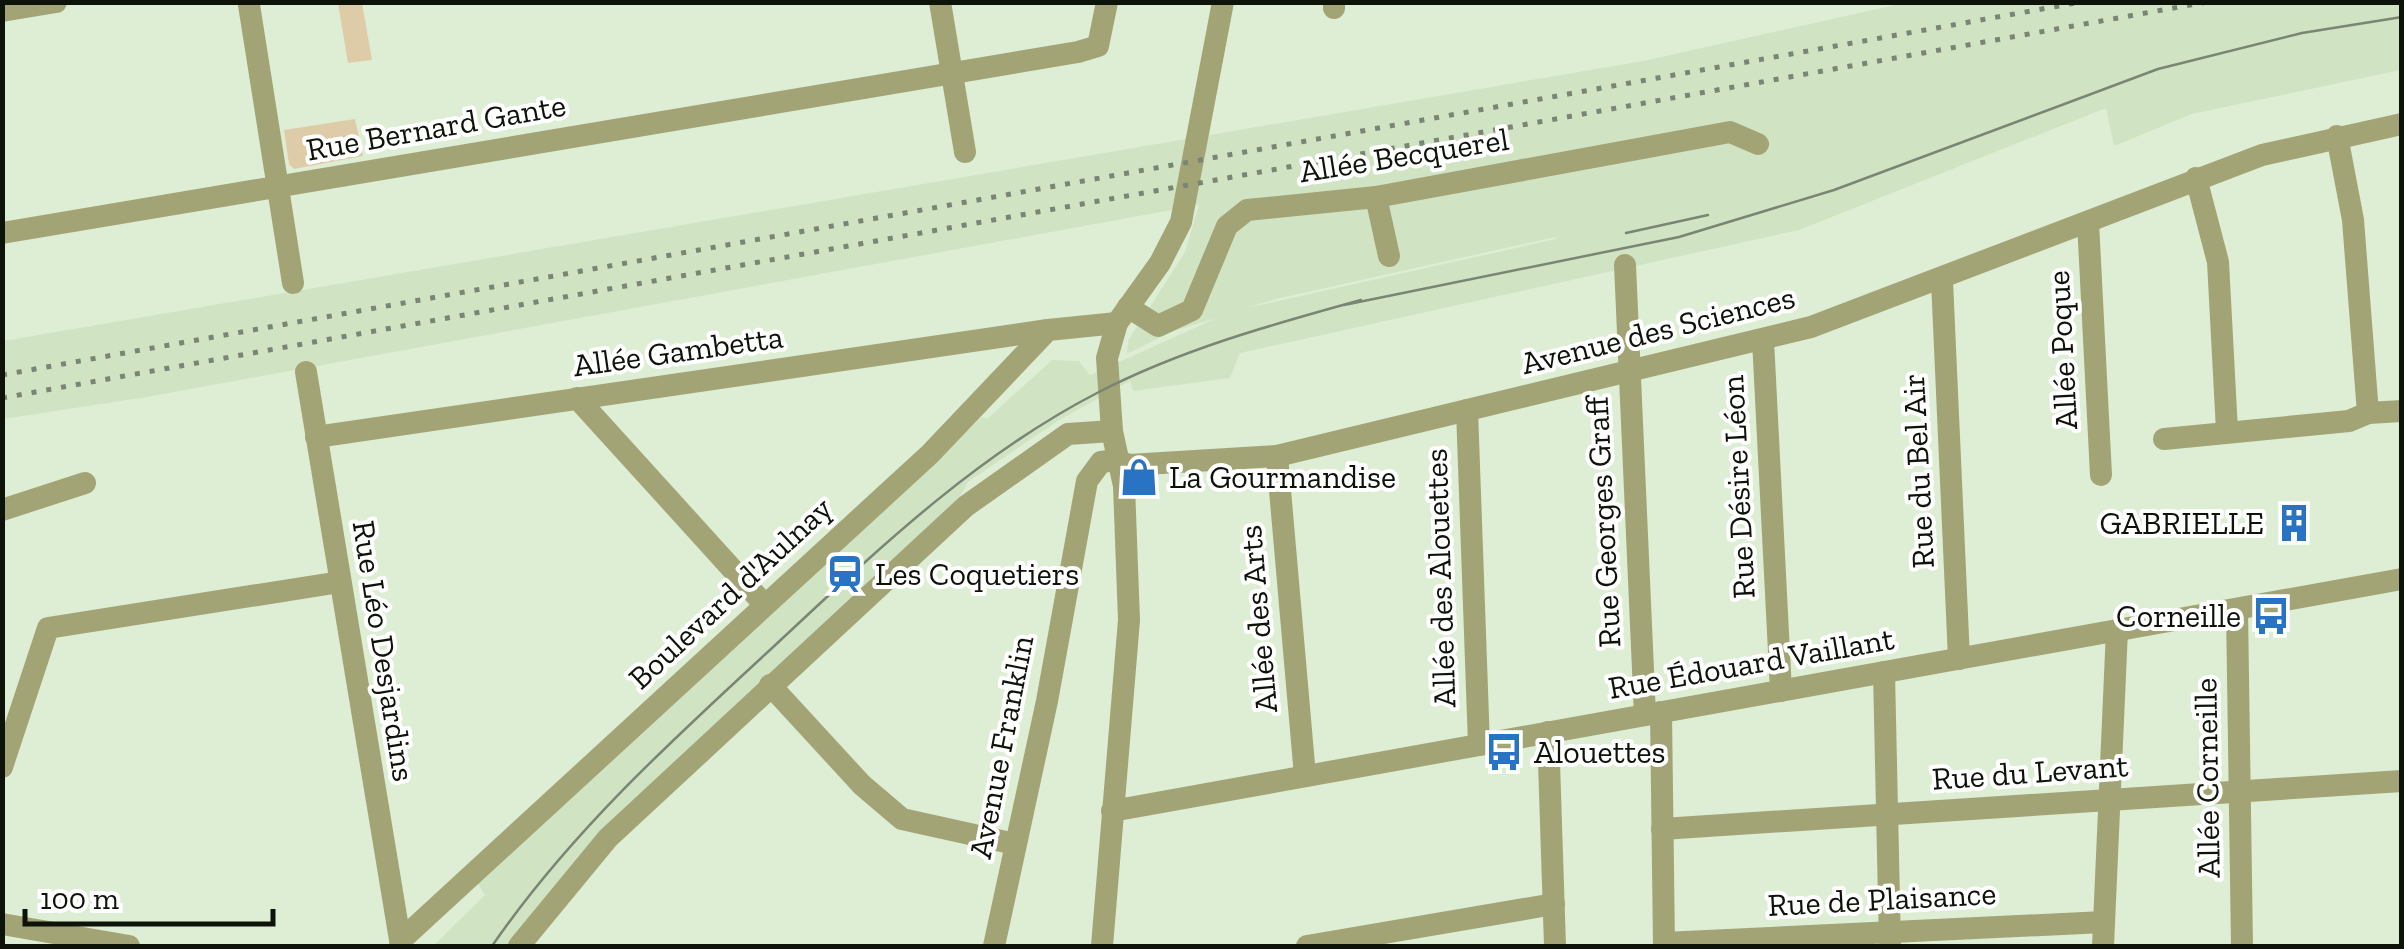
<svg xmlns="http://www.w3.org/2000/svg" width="2404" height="949" viewBox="0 0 2404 949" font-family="'Zilla Slab',serif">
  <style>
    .built { fill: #d0e4c4; fill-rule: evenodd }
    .green { fill: #decca8 }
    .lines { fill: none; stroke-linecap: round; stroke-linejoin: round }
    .minor { stroke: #a3a476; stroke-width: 22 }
    .tram { stroke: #7a8573; stroke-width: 2.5 }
    .rail { stroke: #7a8573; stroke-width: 5; stroke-dasharray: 5 10; stroke-linecap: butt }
    .labels { text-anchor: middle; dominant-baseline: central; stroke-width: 8; stroke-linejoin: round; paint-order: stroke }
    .street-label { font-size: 32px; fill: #0e130a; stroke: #fff }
    .poi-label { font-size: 32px; fill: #0e130a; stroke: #fff; text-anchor: start }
  </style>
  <rect width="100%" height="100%" fill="#deeed4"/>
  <path class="built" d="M1904 3H2401V70L2192 114 2114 146 2106 108 1799 230 1240 353 1230 378 1133 391 1130 381 1059 420 968 482 959 498 510 946H433L485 895 476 881 982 417 987 419 1052 360 1079 361 1090 375 1217 318 1173 331 1127 354 1128 341 1185 252 1199 205 147 397 3 419V341L1643 61ZM1555 237 1556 239 1246 308 1276 299Z"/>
  <g class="green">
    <polygon points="338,3 362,3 372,60 348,63"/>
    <polygon points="355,119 363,156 294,169 289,164 284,130"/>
  </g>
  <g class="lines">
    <g class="minor">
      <polyline points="940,2 965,152"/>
      <polyline points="1334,2 1334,8"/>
      <polyline points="249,5 293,283"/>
      <polyline points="2,11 56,2"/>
      <polyline points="2337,136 2353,220 2368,413"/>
      <polyline points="2196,178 2218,262 2227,431"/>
      <polyline points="1376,197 1389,256"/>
      <polyline points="2088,222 2101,475"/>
      <polyline points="2,233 1078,52 1098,46 1107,2"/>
      <polyline points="1625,265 1645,715"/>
      <polyline points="1942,281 1959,659"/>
      <polyline points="1128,307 1158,326 1192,310 1227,226 1247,210 1376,197 1730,132 1758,144"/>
      <polyline points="1763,340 1781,691"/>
      <polyline points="306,372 401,946"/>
      <polyline points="577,398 764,604"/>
      <polyline points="1467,410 1479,745"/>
      <polyline points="316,437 1048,330"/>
      <polyline points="2164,439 2349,421 2368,413 2402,411"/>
      <polyline points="1277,456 1305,776"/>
      <polyline points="1116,460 1129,465 1277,456 1811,327 2262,155 2402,124"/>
      <polyline points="2,510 85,483"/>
      <polyline points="2237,609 2242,946"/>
      <polyline points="1884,672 1890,946"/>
      <polyline points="770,685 862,785 902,819 1015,844"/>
      <polyline points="1661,712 1664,946"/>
      <polyline points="1548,732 1555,946"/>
      <polyline points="2,767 48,628 340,582"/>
      <polyline points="1112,811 2402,579"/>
      <polyline points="1662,829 2402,781"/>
      <polyline points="2,924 129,946"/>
      <polyline points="400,941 930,454 1048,330 1117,323"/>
      <polyline points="1664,943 2104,922"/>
      <polyline points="519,946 608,838 966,506 1068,434 1112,431"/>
      <polyline points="994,946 1047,701 1087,481 1101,462 1116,460"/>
      <polyline points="1102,946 1129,620 1124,486 1112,431 1107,358 1117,323 1160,263 1181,222 1223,2"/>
      <polyline points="1307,946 1554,904"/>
      <polyline points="2103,946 2117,630"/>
    </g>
    <g class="tram">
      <polyline points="1626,233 1708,215"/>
      <path d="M492 946C570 833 670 742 771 649 872 555 973 457 1097 393 1180 350 1270 325 1361 300L1344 305 1679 237 1834 190 2158 69 2302 33 2402 17"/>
    </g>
    <g class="rail">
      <polyline points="2,375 2081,2"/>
      <polyline points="2,398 2207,2"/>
    </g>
  </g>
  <defs>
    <g id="shop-bare" transform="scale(3)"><path d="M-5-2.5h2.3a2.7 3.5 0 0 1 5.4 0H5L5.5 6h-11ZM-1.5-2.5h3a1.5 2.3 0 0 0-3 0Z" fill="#2873c3" stroke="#fff" stroke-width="2.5" paint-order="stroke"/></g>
    <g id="building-bare" transform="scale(3)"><path d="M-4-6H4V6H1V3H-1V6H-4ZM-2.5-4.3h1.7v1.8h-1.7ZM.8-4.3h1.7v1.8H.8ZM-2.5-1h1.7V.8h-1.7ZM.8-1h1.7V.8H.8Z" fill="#2873c3" stroke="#fff" stroke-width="2.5" paint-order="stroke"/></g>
    <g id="station-bare" transform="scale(3)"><path d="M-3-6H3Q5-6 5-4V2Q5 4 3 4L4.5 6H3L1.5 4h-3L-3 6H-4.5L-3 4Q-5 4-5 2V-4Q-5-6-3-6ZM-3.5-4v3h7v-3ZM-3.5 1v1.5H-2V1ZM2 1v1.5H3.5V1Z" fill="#2873c3" stroke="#fff" stroke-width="2.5" paint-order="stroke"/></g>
    <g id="bus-bare" transform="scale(3)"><path d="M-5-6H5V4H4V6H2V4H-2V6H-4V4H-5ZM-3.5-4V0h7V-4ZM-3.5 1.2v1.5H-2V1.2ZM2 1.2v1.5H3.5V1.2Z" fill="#2873c3" stroke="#fff" stroke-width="2.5" paint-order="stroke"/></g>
  </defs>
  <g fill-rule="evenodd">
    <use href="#shop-bare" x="1139" y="477"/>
    <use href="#building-bare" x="2294" y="523"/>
    <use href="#station-bare" x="845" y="574"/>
    <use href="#bus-bare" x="2271" y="616"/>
    <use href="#bus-bare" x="1504" y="752"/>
  </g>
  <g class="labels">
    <g class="street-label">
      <text transform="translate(436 127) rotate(-10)">Rue Bernard Gante</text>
      <text transform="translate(1404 155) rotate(-9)">Allée Becquerel</text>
      <text transform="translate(1658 330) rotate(-14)">Avenue des Sciences</text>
      <text transform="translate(2062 350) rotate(-93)">Allée Poque</text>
      <text transform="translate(678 351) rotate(-8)">Allée Gambetta</text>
      <text transform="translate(1918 471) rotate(-93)">Rue du Bel Air</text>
      <text transform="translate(1738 487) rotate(-93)">Rue Désire Léon</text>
      <text transform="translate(1603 522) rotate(-93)">Rue Georges Graff</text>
      <text transform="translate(1440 578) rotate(-92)">Allée des Alouettes</text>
      <text transform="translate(730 593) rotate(-43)">Boulevard d'Aulnay</text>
      <text transform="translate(1258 619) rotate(-95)">Allée des Arts</text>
      <text transform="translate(384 651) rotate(81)">Rue Léo Desjardins</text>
      <text transform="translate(1751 663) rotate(-10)">Rue Édouard Vaillant</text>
      <text transform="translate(1001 747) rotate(-79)">Avenue Franklin</text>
      <text transform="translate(2030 772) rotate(-4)">Rue du Levant</text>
      <text transform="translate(2207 778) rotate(-91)">Allée Corneille</text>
      <text transform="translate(1882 899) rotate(-3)">Rue de Plaisance</text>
    </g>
    <g class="poi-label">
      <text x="1169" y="477">La Gourmandise</text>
      <text x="2264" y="523" text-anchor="end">GABRIELLE</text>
      <text x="875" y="574">Les Coquetiers</text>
      <text x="2241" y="616" text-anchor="end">Corneille</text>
      <text x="1534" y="752">Alouettes</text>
    </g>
  </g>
  <rect width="2404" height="949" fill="none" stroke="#0e130a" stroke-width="10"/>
  <path d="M25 909v15h248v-15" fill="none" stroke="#0e130a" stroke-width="5"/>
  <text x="40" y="909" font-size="30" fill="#0e130a" stroke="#ffffff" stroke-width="8" paint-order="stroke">100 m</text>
</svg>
